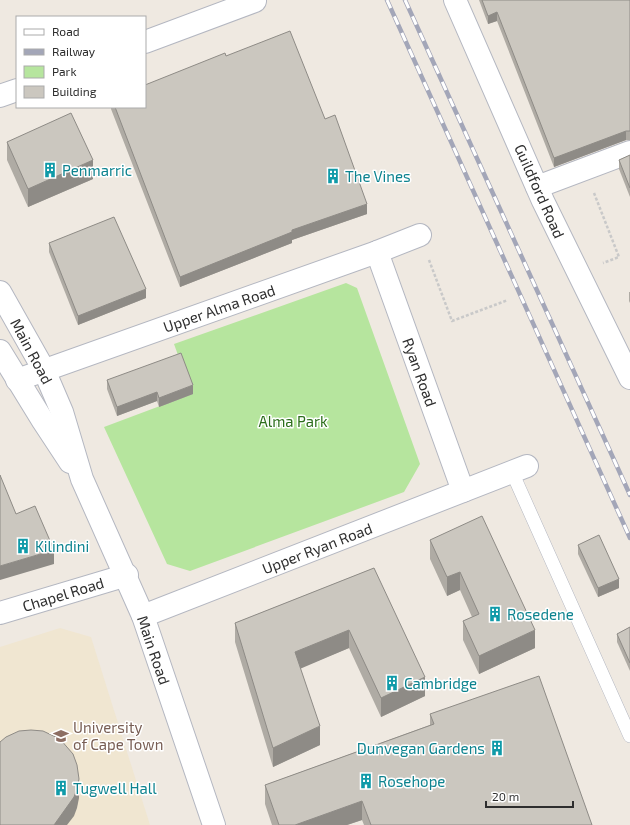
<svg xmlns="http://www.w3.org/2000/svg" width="630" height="825" viewBox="0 0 630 825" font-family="'Exo 2',sans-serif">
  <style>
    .education { fill: #f0e6d1 }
    .green { fill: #b6e59e }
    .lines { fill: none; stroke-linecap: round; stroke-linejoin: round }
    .lane-casing { stroke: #b4b7c1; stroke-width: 14 }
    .street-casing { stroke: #b4b7c1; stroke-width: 24 }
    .secondary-casing { stroke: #b4b7c1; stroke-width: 24 }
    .path { stroke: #c9c9c9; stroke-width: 2.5; stroke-dasharray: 3 2; stroke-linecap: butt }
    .lane { stroke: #fff; stroke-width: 13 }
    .street { stroke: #fff; stroke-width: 22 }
    .secondary { stroke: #fff; stroke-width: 22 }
    .rail-casing { stroke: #a3a6b8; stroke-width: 4.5 }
    .rail { stroke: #fff; stroke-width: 3; stroke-dasharray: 9; stroke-linecap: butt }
    .wall { fill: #afaba4 }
    .shaded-wall { fill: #8e8b86 }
    .building { fill: #cbc7bf; stroke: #8e8b86 }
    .labels { text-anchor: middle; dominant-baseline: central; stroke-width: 3; stroke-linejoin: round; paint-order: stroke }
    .culture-label { font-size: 15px; fill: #0d838f; stroke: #fff; text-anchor: start }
    .street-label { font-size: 15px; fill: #2e2e2e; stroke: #fff }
    .park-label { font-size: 15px; fill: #2c6e1b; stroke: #fff }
    .education-label { font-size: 15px; fill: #785e54; stroke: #fff; text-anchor: start }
  </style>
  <rect width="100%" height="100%" fill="#efe9e1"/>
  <polygon class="education" points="60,628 91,637 150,825 0,825 0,647"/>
  <polygon class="green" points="346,283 357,288 420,464 404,492 190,571 167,564 104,427 192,394 174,344"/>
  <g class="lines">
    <g class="lane-casing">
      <polyline id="lane" points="512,472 630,736"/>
    </g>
    <g class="street-casing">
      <g id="street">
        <polyline points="455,0 543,201 630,378"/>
        <polyline points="145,42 255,1"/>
        <polyline points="0,96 17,90"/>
        <polyline points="537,187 630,152"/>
        <polyline points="377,252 463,491"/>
        <polyline points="17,380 377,252 420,235"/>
        <polyline points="0,613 127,575"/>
        <polyline points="143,616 527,466"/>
      </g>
    </g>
    <g class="secondary-casing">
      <g id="secondary">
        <polyline points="0,292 44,370 62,412 82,479 143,616 214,825"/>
        <polyline points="0,351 43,421 70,462"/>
      </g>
    </g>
    <g class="path">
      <polyline points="594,193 619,257 603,263"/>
      <polyline points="429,260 452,321 508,300"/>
    </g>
    <use href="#lane" class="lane"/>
    <use href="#street" class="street"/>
    <use href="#secondary" class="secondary"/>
    <g class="rail-casing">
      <g id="rail">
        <polyline points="387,0 630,538"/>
        <polyline points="405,0 630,495"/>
      </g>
    </g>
    <use href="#rail" class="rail"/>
  </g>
  <g class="wall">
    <polygon points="479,0 630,0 630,140 626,140 554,167 497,21 488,24"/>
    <polygon points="226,56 325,119 367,214 292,240 292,243 180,287 111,109 111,107 145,107"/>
    <polygon points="7,142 93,179 28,207 7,160"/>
    <polygon points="630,155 630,197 619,169 619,160"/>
    <polygon points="49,243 146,298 78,325 49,252"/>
    <polygon points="629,292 630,292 630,303 629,301"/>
    <polygon points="107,380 193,394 159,407 157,401 117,416 107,389"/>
    <polygon points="430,540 535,648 479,674 463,640 463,621 472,617 460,590 447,596 430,559"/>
    <polygon points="578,545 619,588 598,597 578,554"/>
    <polygon points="374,568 425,696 381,717 349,648 300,668 320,745 273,767 235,642 235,623"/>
    <polygon points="630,627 630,671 617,642 617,634"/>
    <polygon points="430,714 592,825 364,825 362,820 347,825 272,825 265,804 265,785 430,725"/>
  </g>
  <g class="shaded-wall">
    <polygon points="497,12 497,21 488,24 488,16"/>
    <polygon points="626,131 626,140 554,167 554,158"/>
    <polygon points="93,160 93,179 28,207 28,189"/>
    <polygon points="367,204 367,214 292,240 292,243 180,287 180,277 292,230"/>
    <polygon points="146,289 146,298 78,325 78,316"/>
    <polygon points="193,385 193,394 159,407 159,398"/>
    <polygon points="157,392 157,401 117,416 117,407"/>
    <polygon points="54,550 54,564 0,580 0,566"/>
    <polygon points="460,572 460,590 447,596 447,577"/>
    <polygon points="619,579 619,588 598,597 598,588"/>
    <polygon points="349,630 349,648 295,671 295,652"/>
    <polygon points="535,630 535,648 479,674 479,656"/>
    <polygon points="425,677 425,696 381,717 381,698"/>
    <polygon points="320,726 320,745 273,767 273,748"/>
    <polygon points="79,779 79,798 77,808 74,816 67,825 54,825"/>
    <polygon points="362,801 362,820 347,825 295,825"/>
  </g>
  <g class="building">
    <polygon points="482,0 630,0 630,131 626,131 554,158 497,12 488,16"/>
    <polygon points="290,31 325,119 335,115 367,204 292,230 292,232 180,277 115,107 145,107 145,85 225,53 226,56"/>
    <polygon points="71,113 93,160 28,189 7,142"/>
    <polygon points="630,155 630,188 619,160"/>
    <polygon points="114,217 146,289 78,316 49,243"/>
    <polygon points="181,353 193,385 159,398 157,392 117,407 107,380"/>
    <polygon points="0,475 16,514 35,506 54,550 0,566"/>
    <polygon points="482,516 535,630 479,656 463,621 479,614 460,572 447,577 430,540"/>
    <polygon points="599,535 619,579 598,588 578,545"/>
    <polygon points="374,568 425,677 381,698 349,630 295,652 320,726 273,748 235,623"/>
    <polygon points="630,627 630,663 617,634"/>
    <polygon points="539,676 592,825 371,825 362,801 295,825 279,825 265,785 434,724 430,714"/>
    <polygon points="31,730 43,731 60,739 73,754 77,765 79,779 77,789 74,797 54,825 0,825 0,742 6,737 19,731"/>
  </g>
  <defs>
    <g id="building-bare" transform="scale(1.2)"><path d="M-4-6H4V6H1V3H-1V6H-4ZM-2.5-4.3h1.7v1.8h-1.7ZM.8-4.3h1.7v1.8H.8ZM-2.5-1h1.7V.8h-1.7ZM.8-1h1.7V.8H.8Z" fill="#0f9aa8" stroke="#fff" stroke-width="2.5" paint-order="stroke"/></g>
    <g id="university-bare" transform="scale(1.2)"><path d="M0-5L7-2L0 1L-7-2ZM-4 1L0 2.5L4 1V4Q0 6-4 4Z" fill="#8d6e63" stroke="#fff" stroke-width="2.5" paint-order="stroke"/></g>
  </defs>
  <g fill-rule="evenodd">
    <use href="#building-bare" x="50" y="170"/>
    <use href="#building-bare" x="333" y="176"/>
    <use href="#building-bare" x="23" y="546"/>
    <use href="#building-bare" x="495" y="614"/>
    <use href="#building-bare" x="392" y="683"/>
    <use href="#university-bare" x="61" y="736"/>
    <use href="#building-bare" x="497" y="748"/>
    <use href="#building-bare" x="366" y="781"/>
    <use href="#building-bare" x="61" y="788"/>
  </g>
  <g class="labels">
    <g class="culture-label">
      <text x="62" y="170">Penmarric</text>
      <text x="345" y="176">The Vines</text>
      <text x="35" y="546">Kilindini</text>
      <text x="507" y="614">Rosedene</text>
      <text x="404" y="683">Cambridge</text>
      <text x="485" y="748" text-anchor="end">Dunvegan Gardens</text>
      <text x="378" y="781">Rosehope</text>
      <text x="73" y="788">Tugwell Hall</text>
    </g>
    <g class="street-label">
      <text transform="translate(540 191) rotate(66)">Guildford Road</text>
      <text transform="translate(219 308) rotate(-19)">Upper Alma Road</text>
      <text transform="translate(32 351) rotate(62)">Main Road</text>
      <text transform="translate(420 372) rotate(70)">Ryan Road</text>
      <text transform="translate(317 548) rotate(-21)">Upper Ryan Road</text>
      <text transform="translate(63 594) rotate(-17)">Chapel Road</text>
      <text transform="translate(154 650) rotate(71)">Main Road</text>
    </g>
    <g class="park-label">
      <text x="293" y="421">Alma Park</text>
    </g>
    <g class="education-label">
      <text x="73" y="727">University<tspan x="73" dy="17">of Cape Town</tspan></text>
    </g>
  </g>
  <rect x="16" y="16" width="130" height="92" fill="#ffffff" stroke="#ababab"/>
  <rect x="24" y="29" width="20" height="6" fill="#ffffff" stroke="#ababab"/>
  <text x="52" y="36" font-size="12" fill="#2e2e2e">Road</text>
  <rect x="24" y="49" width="20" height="6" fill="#a3a6b8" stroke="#ababab"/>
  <text x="52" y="56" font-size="12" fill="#2e2e2e">Railway</text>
  <rect x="24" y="66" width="20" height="12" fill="#b6e59e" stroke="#ababab"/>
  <text x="52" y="76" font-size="12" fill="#2e2e2e">Park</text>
  <rect x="24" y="86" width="20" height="12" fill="#cbc7bf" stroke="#ababab"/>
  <text x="52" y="96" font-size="12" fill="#2e2e2e">Building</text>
  <path d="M486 801v6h87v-6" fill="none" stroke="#2e2e2e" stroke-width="2"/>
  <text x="492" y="801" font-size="12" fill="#2e2e2e" stroke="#ffffff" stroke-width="3" paint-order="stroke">20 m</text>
</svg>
